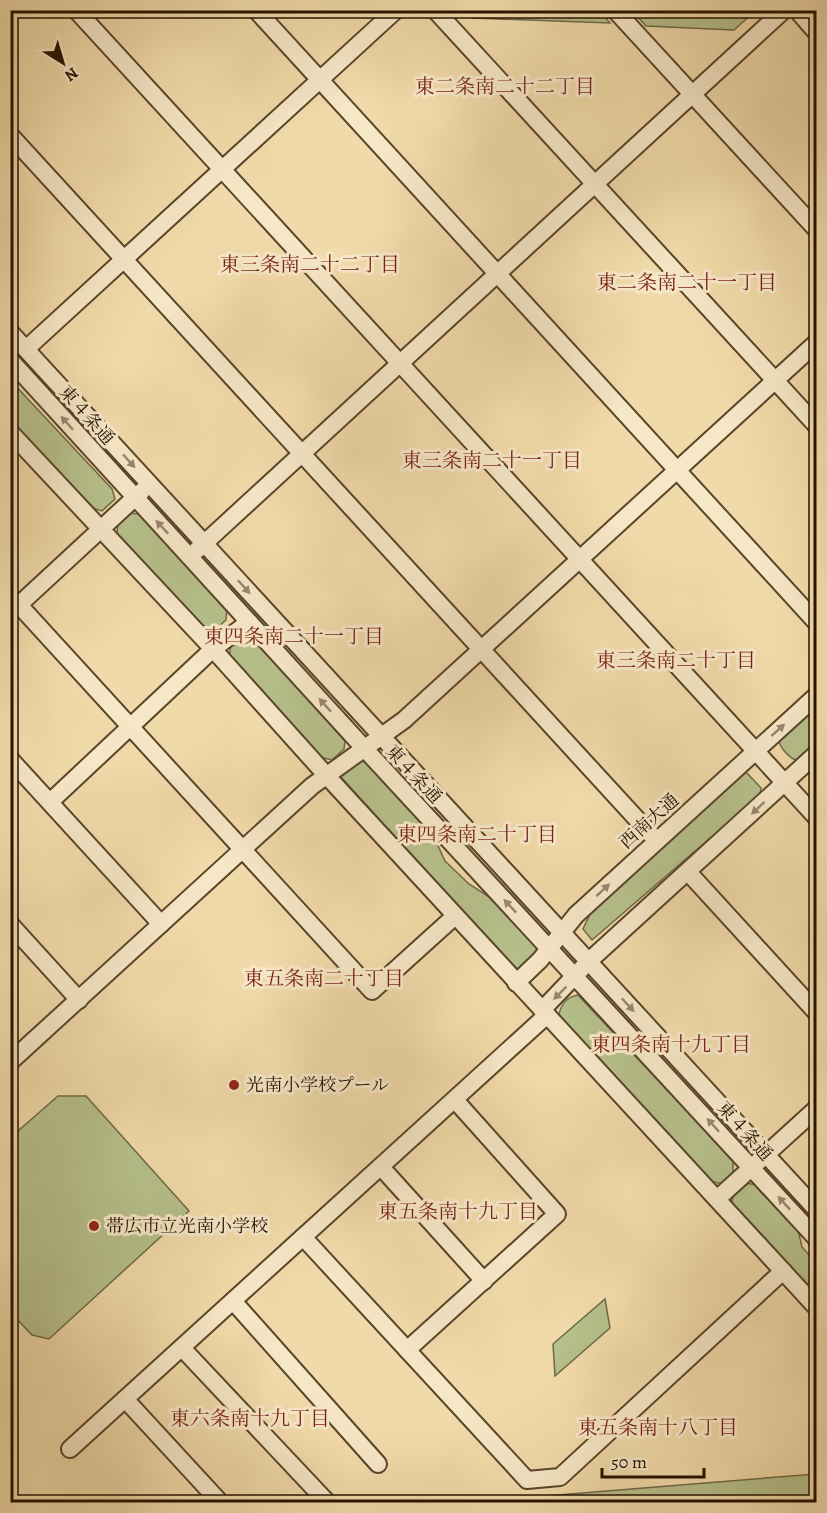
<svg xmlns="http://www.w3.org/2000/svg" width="827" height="1513" viewBox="0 0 827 1513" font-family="Alegreya,'Noto Serif JP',serif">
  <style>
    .green { fill: #b6c08b; stroke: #6e6946; stroke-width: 1.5 }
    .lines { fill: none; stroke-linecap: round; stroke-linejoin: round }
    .minor-casing { stroke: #59442a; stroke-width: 20 }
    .minor { stroke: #f6e7c7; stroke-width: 16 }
    .oneway { fill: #98876d }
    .poi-dot { fill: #8f2418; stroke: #f6e7c7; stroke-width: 2 }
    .labels { text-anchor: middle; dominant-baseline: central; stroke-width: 6; stroke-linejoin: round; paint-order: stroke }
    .street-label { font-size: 18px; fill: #261200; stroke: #f6e7c7 }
    .poi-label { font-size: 18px; fill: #261200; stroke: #f6e7c7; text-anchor: start }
    .neighbourhood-label { font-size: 20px; fill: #7a1f14; stroke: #f6e7c7 }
  </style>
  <rect width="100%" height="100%" fill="#f1daa9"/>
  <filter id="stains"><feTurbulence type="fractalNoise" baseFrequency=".00333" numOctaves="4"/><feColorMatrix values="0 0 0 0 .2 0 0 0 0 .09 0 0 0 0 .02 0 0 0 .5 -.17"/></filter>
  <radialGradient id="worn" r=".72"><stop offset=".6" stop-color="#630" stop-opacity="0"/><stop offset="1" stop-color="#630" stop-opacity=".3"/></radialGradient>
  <g class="green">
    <polygon points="465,11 599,11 610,23 472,18"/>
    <polygon points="632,11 755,11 734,30 646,26"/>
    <polygon points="11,381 112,489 115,499 102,511 89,507 11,421"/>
    <polygon points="127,513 141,514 227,609 226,620 216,629 203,629 117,534 118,522"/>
    <polygon points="240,638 259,645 345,741 344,749 332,760 315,756 229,657 231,645"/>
    <path d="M816 703V744L799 761C789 759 779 747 778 737Z"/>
    <polygon points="360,760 368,764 434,837 445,861 469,884 494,900 537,945 539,953 522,970 513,968 340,776"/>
    <polygon points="746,772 761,788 760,795 592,940 583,929 592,910 741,773"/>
    <path d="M578 995 733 1160V1175L722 1184 707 1180 558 1019C560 1006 565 997 578 995Z"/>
    <polygon points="58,1096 86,1096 189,1211 49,1339 32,1335 11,1313 10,1138"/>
    <polygon points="746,1183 756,1185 798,1230 802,1247 816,1263 816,1297 732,1205 733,1194"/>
    <polygon points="605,1299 610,1328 555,1376 553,1344"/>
    <polygon points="816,1474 816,1502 470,1502"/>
  </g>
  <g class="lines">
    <g class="minor-casing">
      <g id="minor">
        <polyline points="76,10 816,817"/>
        <polyline points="256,10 816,622"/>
        <polyline points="435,10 816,425"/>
        <polyline points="615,10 816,229"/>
        <polyline points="797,10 816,32"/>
        <polyline points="10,135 656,840"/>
        <polyline points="10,332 816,1209"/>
        <polyline points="26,349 396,10"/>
        <polyline points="10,360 364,748 816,1238"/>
        <polyline points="10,432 213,649 326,775 816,1307"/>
        <polyline points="197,550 784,10"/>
        <polyline points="19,605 372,991 455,916"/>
        <polyline points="10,613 142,491"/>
        <polyline points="10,759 161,924"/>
        <polyline points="50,802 213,649 249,622"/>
        <polyline points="688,872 816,1012"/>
        <polyline points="10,924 79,1000"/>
        <polyline points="516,983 540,960 576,915 816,696"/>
        <polyline points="542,1010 589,961 816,754"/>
        <polyline points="10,1062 312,786 404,720 816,343"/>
        <polyline points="381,1167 484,1281"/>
        <polyline points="717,1199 816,1109"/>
        <polyline points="303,1237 527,1480 560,1477 783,1271"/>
        <polyline points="233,1301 378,1464"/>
        <polyline points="182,1348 327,1502"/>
        <polyline points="407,1350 557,1214 455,1100"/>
        <polyline points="125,1399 218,1500"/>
        <polyline points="70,1449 547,1015"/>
      </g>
    </g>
    <use href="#minor" class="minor"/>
  </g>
  <defs><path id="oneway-solid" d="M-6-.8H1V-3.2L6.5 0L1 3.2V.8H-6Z" transform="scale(1.5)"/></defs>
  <g class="oneway">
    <use href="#oneway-solid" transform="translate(67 423) rotate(-132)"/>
    <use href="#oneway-solid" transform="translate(129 461) rotate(48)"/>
    <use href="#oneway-solid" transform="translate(162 527) rotate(-133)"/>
    <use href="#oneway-solid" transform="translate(244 587) rotate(48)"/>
    <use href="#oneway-solid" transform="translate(325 705) rotate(-132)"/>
    <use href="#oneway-solid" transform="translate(778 730) rotate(-42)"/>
    <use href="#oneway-solid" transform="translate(758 808) rotate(137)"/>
    <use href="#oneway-solid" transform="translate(603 890) rotate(-43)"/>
    <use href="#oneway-solid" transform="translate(510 906) rotate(-133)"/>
    <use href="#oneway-solid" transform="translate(560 993) rotate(135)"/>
    <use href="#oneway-solid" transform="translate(628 1005) rotate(47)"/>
    <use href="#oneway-solid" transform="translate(713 1125) rotate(-132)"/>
    <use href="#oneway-solid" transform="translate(784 1203) rotate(-133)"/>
  </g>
  <g class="poi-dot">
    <circle cx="234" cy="1085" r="6"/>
    <circle cx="94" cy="1226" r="6"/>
  </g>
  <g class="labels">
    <g class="street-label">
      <text transform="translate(87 415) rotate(48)">東４条通</text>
      <text transform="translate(414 774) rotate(47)">東４条通</text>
      <text transform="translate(649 821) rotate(-42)">西南大通</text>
      <text transform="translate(745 1131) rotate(48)">東４条通</text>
    </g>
    <g class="poi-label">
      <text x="246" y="1085">光南小学校プール</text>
      <text x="106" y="1226">帯広市立光南小学校</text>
    </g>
    <g class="neighbourhood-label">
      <text x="505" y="86">東二条南二十二丁目</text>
      <text x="310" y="264">東三条南二十二丁目</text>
      <text x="687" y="282">東二条南二十一丁目</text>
      <text x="492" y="460">東三条南二十一丁目</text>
      <text x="294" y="636">東四条南二十一丁目</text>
      <text x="676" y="660">東三条南二十丁目</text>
      <text x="477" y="834">東四条南二十丁目</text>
      <text x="324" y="978">東五条南二十丁目</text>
      <text x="671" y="1044">東四条南十九丁目</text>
      <text x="458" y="1211">東五条南十九丁目</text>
      <text x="250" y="1418">東六条南十九丁目</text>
      <text x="658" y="1427">東五条南十八丁目</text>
    </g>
  </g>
  <rect width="827" height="1513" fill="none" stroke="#f1daa9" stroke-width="36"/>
  <rect x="12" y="12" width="803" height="1489" fill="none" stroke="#261200" stroke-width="3"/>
  <rect x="18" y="18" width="791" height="1477" fill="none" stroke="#261200" stroke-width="1.5"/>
  <g transform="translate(63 63) rotate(143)" stroke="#f6e7c7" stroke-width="4.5" paint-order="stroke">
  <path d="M0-4.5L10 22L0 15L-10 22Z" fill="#261200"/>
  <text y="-9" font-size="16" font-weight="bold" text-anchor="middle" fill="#261200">N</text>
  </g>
  <path d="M602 1468v9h102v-9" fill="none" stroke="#261200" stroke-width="3"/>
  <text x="611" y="1468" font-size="18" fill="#261200" stroke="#f6e7c7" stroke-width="4.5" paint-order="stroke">50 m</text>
  <rect width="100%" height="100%" filter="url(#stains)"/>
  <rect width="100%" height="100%" fill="url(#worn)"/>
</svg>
